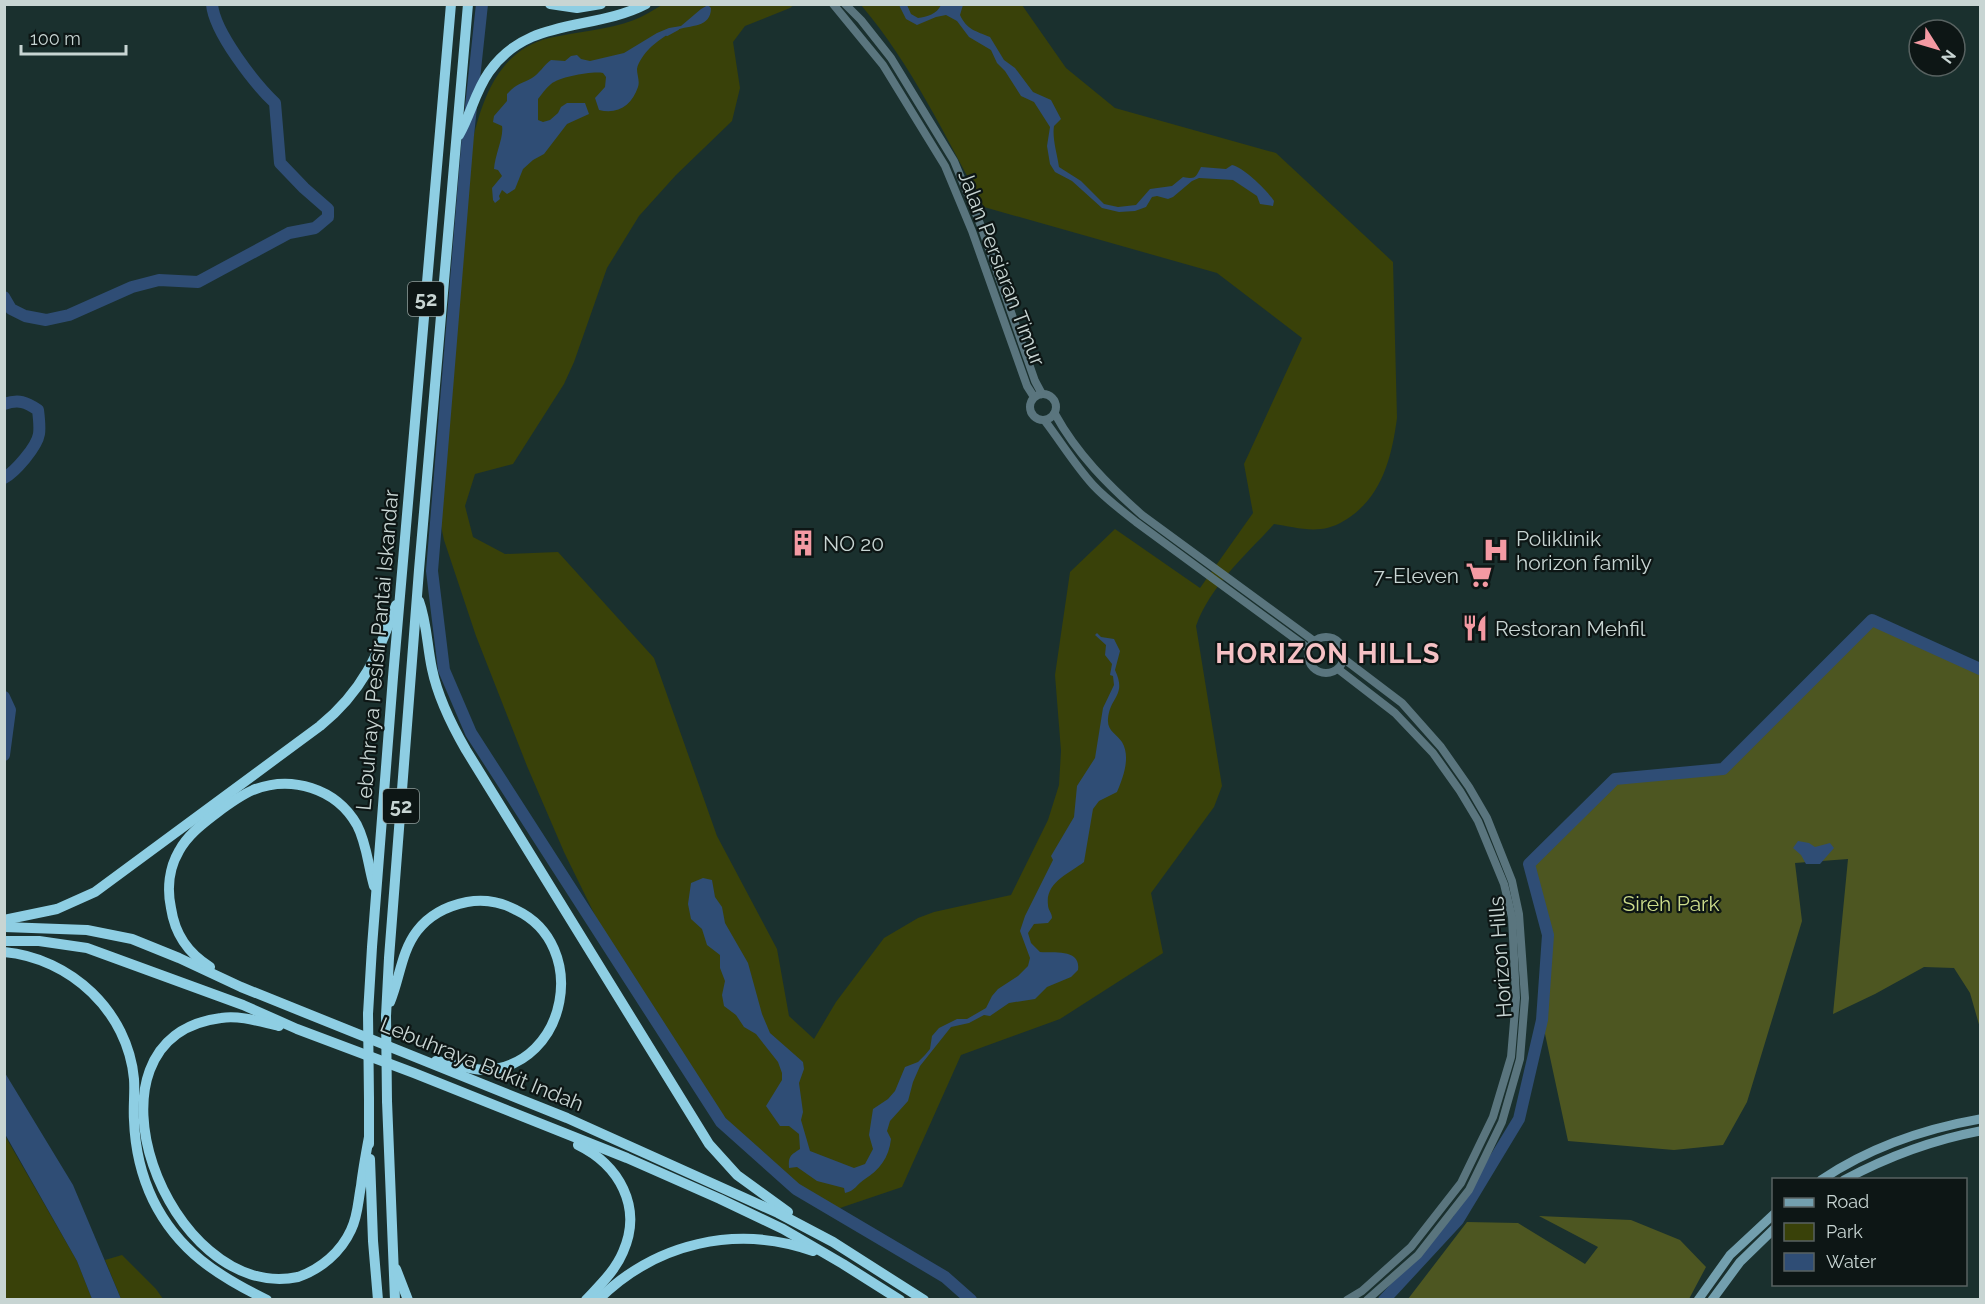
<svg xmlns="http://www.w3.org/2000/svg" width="1985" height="1304" viewBox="0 0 1985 1304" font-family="Raleway,sans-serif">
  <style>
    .green { fill: #394109 }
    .forest { fill: #4d5621 }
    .water { fill: #2f4d75 }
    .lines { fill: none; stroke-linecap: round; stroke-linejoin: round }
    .stream { stroke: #2f4d75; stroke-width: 2 }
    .river { stroke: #2f4d75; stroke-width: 12 }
    .tertiary { stroke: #5a757e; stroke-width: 8 }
    .secondary { stroke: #739fae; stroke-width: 9 }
    .trunk { stroke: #8ecee3; stroke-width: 10 }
    .trunk-bridge { stroke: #8ecee3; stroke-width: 10 }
    .labels { text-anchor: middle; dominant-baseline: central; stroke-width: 4.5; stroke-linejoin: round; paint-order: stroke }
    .shield { fill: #0d1615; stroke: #909c9a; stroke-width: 1.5 }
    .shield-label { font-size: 20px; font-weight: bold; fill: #c8d5d3 }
    .street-label { font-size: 21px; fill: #c8d5d3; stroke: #0d1615 }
    .poi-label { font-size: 21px; fill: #c8d5d3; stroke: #0d1615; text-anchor: start }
    .park-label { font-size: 21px; fill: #cddc8b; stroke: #0d1615 }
    .district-label { font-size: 27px; font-weight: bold; letter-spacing: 1.5px; fill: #f5c1c4; stroke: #0d1615 }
  </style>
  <rect width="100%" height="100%" fill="#1a302e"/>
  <g class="green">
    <path d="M662 5H794L790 8 745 26 733 42 740 88 732 121 676 175 639 216 607 268 574 362 564 384 513 464 475 474 465 506 473 537 505 554 558 552 654 658 717 836 777 949 789 1016 814 1039 836 1002 884 938 918 918 934 912 1011 895 1048 820 1059 785 1061 751 1055 675 1070 572 1115 529 1200 588 1253 513 1244 464 1302 338 1217 273 984 207C946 138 912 65 861 5H1022L1066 68 1115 108 1276 153 1393 262 1397 418C1392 455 1383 494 1350 517 1341 523 1332 528 1321 529 1306 531 1288 526 1274 524 1246 555 1210 586 1196 626L1222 786 1214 807 1151 893 1163 953 1060 1019 961 1055 902 1187 837 1209 793 1184 776 1172 742 1137 723 1115 665 1034 612 950 564 852 527 766 476 636 444 540 440 521 441 483 472 143C482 99 499 50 549 38 576 32 607 30 634 20 644 16 653 10 662 5Z"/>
    <polygon points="4,1134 77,1261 92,1299 5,1299"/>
    <polygon points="122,1255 156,1289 163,1299 121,1299 105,1260"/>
  </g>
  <g class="forest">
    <polygon points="1872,620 1980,669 1980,1028 1970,993 1954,968 1924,967 1875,994 1833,1014 1848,859 1795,863 1802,921 1747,1102 1723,1145 1674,1150 1568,1141 1542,1020 1548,935 1529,865 1615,779 1723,769"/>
    <polygon points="1539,1216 1631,1220 1680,1240 1706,1267 1689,1299 1408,1299 1467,1222 1518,1223 1585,1264 1598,1247"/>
  </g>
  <g class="water">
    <path d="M708 5 711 8C711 28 690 25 676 30 667 34 656 42 649 49 645 53 638 62 637 69 637 75 640 81 638 87 632 105 618 115 599 110L595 98 605 87 606 77 603 73C591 71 560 77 551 84 545 89 542 94 538 99V120L543 122 550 120 558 113 561 107 567 103H585L589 114 567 124 544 154 533 160 523 169 515 189 507 194 502 190 499 196 500 199 495 203 493 200 492 188 502 176 498 170 494 169C495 154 504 137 502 126L493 122 494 116 507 101V94C517 83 521 84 532 78 539 74 544 65 551 60L565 61 571 56 577 55 581 59 590 61 624 53 657 33 669 28 681 26 701 9Z"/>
    <path d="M899 5H907L911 14 918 18C927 17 937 14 941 5H963L960 15C967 30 976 31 990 37L1004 60 1015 68 1033 92 1051 100 1061 119 1054 126C1052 138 1057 153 1059 167L1081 181 1104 204 1118 207 1136 205 1150 189 1172 186 1183 177C1195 179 1195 179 1201 167L1226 169 1232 165C1243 167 1268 191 1274 201L1273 206 1260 204 1257 196 1233 180 1199 178 1192 181 1173 197 1168 199 1157 196 1152 197 1146 207 1135 211 1119 212 1102 208 1072 181 1055 172 1050 164 1047 146 1050 127 1034 102 1021 96 1005 71 997 63 991 50 969 37 957 21 946 15 936 17 917 25 906 19Z"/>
    <path d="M1097 633 1101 637 1114 639 1120 651 1115 670C1127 696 1110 696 1108 719 1107 731 1117 734 1122 742 1131 757 1123 778 1117 792L1099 801 1093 809 1084 862C1070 873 1045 882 1048 905 1048 910 1052 913 1052 918L1048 923 1034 924 1028 933 1031 943 1040 952C1055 953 1081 949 1078 970L1071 977 1047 987 1035 999 1009 1003 990 1016 984 1015 969 1023 951 1027 920 1066 913 1082 908 1101 890 1121 887 1131 891 1139C889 1158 879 1170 865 1179 857 1184 855 1191 845 1193L844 1188 817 1181 797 1167 789 1168C788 1156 791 1155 800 1149L799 1134 789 1126H780L766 1106 782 1080V1073L778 1062 756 1034 744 1027 736 1015 724 1006 722 995 725 981 720 968V955L707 945 702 929 691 919 688 904 691 883 703 878 712 880 715 897 722 907 725 923 748 963 762 1014 770 1033 803 1062 804 1069 799 1083 803 1112 801 1120 810 1151 854 1168 865 1164 873 1149 869 1135 873 1109 888 1099 895 1091 905 1067 918 1062 925 1055 930 1049 932 1036 939 1028 957 1019H967L986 1008 992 996 998 989 1018 976 1028 966 1030 958 1020 931 1025 916 1053 860 1051 856 1074 817 1077 786 1095 758 1103 708 1114 685 1113 676 1110 675 1112 664 1105 655 1106 645 1095 635Z"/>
    <polygon points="1798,841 1809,843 1815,847 1830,843 1834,848 1820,864 1806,864 1801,855 1793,848"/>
    <polygon points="5,1073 73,1185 121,1299 92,1299 77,1261 5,1134"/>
  </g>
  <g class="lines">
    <polyline class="stream" points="667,35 678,29"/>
    <g class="river">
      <polyline points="482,4 468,135 432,571 444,670 471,733 721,1122 796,1189 945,1277 971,1300"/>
      <path d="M4 297 11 309 25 316 46 320 69 315 132 287 159 280 198 282 289 233 315 228 328 217V209L304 188 280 163 275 103C255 84 214 32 212 4"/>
      <path d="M4 404C19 399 26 402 38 410 39 418 40 427 39 434 37 447 15 472 4 478"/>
      <polyline points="4,697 10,710 4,755"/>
      <polyline points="1384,1300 1458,1220 1519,1119 1542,1020 1548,935 1529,864 1615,779 1723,769 1872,620 1980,669"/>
    </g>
    <g class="tertiary">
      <polyline points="833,4 883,65 945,166 972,231 1027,386 1034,397"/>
      <polyline points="845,4 861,20 891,58 954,161 981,226 1035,381 1042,394"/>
      <circle cx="1043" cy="407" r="13"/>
      <path d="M1055 414C1077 454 1108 485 1142 515L1314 641"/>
      <path d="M1045 421C1061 442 1075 465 1093 485 1106 499 1121 510 1136 522L1309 649"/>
      <circle cx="1326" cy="655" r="18"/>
      <polyline points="1344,659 1402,703 1441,747 1469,787 1487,818 1512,881 1519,914 1525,998 1520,1059 1502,1122 1469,1190 1418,1255 1367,1300"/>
      <polyline points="1338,669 1395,713 1433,753 1460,791 1478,821 1504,884 1512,917 1516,998 1511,1057 1493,1117 1461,1183 1411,1247 1362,1291 1347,1300"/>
    </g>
    <g class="secondary">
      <path d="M1821 1180C1870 1147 1923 1129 1980 1119"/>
      <path d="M1844 1180C1887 1157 1932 1140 1980 1131"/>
      <polyline points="1698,1300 1730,1255 1774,1214"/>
      <polyline points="1712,1300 1740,1262 1774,1229"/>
    </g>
    <g class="trunk">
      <polyline points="550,4 577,8 601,4"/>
      <path d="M459 135C471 114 475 92 489 72 528 16 592 32 646 4"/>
      <path d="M419 601C427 623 427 646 432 669 438 698 451 724 466 750L709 1144 737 1175 788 1212"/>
      <path d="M4 920 57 909 95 892 320 726C363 691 378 655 396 605"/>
      <polyline points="4,927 87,930 132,939 179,958 241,987 567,1118 778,1213 833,1242 924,1300"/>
      <polyline points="4,941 39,941 87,948 243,1005 297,1029 414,1073 627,1158 720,1199 783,1229 843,1264 900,1300"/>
      <path d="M4 952C71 958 128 1012 134 1079 135 1093 133 1107 134 1120 135 1148 141 1175 153 1200 178 1251 218 1276 267 1300"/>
      <path d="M210 967C188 953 175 935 171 908 167 889 169 868 179 851 187 836 201 825 214 815 226 806 239 796 253 790 291 775 336 788 357 825 367 844 368 866 374 886"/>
      <path d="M390 1002C400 978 401 952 417 931 430 914 447 906 467 902 484 899 501 902 516 910 590 945 568 1066 485 1070 469 1070 452 1063 436 1061"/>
      <polyline points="368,1014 372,947 393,677 451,4"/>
      <polyline points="386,1016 389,958 419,570 468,4"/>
      <path d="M279 1026C261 1022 240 1015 221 1018 67 1037 168 1304 298 1277 321 1269 341 1252 351 1230 358 1216 358 1201 361 1186 363 1169 366 1153 369 1137"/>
      <polyline points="369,1099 369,1144"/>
      <polyline points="387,1101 395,1300"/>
      <path d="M578 1145C619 1165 643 1207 623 1252 615 1271 600 1285 586 1300"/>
      <polyline points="370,1159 373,1241 378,1300"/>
      <polyline points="396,1269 408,1300"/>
      <path d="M598 1300C655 1243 736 1224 813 1251"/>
    </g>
    <g class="trunk-bridge">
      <polyline points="368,1014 369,1099"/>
      <polyline points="386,1016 387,1101"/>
    </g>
  </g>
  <defs>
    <g id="building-bare" transform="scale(2.07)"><path d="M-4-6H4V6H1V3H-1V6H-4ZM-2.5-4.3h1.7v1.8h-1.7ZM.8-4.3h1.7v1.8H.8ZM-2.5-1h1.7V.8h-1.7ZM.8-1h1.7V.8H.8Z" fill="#f49aa3" stroke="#0d1615" stroke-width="2.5" paint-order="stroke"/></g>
    <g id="hospital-bare" transform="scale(2.07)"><path d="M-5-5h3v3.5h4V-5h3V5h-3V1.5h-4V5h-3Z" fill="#f49aa3" stroke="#0d1615" stroke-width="2.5" paint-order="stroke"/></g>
    <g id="supermarket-bare" transform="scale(2.07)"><path d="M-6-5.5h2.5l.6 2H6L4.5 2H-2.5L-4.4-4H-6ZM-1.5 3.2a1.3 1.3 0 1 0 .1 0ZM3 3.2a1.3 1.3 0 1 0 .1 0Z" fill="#f49aa3" stroke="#0d1615" stroke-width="2.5" paint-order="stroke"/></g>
    <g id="restaurant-bare" transform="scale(2.07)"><path d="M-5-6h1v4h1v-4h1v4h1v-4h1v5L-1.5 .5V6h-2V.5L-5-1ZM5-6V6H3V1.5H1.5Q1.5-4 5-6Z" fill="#f49aa3" stroke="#0d1615" stroke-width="2.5" paint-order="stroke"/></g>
  </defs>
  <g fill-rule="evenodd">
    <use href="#building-bare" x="803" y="543"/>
    <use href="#hospital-bare" x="1496" y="550"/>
    <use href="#supermarket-bare" x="1479" y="575"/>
    <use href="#restaurant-bare" x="1475" y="628"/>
  </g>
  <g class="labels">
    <g class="shield">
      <rect x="408" y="282" width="36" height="34" rx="4.5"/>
      <rect x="383" y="789" width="36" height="34" rx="4.5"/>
    </g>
    <g class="shield-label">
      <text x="426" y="299">52</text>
      <text x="401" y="806">52</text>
    </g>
    <g class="street-label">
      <text transform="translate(1002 268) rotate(69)">Jalan Persiaran Timur</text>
      <text transform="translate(377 650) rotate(-85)">Lebuhraya Pesisir Pantai Iskandar</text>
      <text transform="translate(1500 957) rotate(-94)">Horizon Hills</text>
      <text transform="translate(482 1064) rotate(22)">Lebuhraya Bukit Indah</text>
    </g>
    <g class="poi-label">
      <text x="1516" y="538">Poliklinik<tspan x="1516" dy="24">horizon family</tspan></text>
      <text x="823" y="543">NO 20</text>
      <text x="1459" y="575" text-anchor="end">7-Eleven</text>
      <text x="1495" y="628">Restoran Mehfil</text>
    </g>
    <g class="park-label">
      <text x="1671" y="903">Sireh Park</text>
    </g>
    <g class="district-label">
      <text x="1328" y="653">HORIZON HILLS</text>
    </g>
  </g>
  <rect width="1985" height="1304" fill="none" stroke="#c8d5d3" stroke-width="12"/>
  <rect x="1772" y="1178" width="195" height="108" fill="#0d1615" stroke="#586261" stroke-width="1.5"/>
  <rect x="1784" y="1198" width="30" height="9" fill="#739fae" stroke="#586261" stroke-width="1.5"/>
  <text x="1826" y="1208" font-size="18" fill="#c8d5d3">Road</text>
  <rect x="1784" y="1223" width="30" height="18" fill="#394109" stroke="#586261" stroke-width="1.5"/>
  <text x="1826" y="1238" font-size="18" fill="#c8d5d3">Park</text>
  <rect x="1784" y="1253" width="30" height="18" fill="#2f4d75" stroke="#586261" stroke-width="1.5"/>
  <text x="1826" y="1268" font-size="18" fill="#c8d5d3">Water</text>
  <g transform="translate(1937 48) rotate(127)"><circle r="28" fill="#0d1615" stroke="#586261" stroke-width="1.5"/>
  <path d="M0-4.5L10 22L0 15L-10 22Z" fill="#f49aa3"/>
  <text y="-9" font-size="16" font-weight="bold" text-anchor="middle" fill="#c8d5d3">N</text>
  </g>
  <path d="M21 45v9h105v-9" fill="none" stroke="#c8d5d3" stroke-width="3"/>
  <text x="30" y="45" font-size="18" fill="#c8d5d3" stroke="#0d1615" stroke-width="4.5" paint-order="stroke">100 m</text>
</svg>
